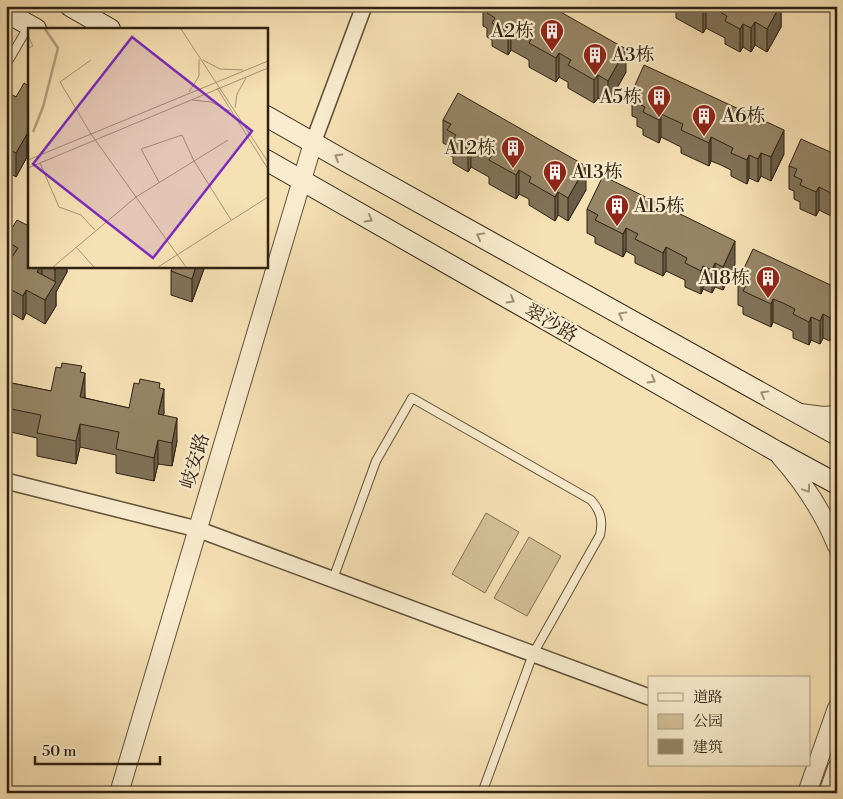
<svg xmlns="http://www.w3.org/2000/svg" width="843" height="799" viewBox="0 0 843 799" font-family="'Libre Bodoni','Noto Serif SC',serif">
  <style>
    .green { fill: #d4c098; stroke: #827055 }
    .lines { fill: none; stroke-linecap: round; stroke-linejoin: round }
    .service-casing { stroke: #61513a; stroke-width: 10 }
    .minor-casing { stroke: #61513a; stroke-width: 18 }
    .tertiary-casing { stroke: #61513a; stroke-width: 20 }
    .secondary-casing { stroke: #2f2112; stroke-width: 22 }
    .service { stroke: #f9ecce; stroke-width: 8 }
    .minor { stroke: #f9ecce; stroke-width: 15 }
    .tertiary { stroke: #f9ecce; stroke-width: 18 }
    .secondary { stroke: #f9ecce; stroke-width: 20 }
    .wall { fill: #817258; stroke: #2f2112 }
    .shaded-wall { fill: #695d47; stroke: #2f2112 }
    .building { fill: #968566; stroke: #2f2112 }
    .oneway { stroke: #9e9179 }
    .labels { text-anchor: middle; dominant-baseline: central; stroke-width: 4.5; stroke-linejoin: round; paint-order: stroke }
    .poi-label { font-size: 19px; fill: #2f2112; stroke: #f9ecce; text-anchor: end }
    .street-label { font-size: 19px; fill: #2f2112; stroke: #f9ecce }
    .inset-river { fill: none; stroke: #b2a07d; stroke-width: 2.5 }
    .inset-road { fill: none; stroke: #a69473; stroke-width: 1 }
    .view { fill: #7b2cbf; fill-opacity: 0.15; stroke: #7b2cbf; stroke-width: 2.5 }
    .inset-edge { fill: none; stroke: #2f2112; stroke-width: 2.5 }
  </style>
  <rect width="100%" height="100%" fill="#f6e1b4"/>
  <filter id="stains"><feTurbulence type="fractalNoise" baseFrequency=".004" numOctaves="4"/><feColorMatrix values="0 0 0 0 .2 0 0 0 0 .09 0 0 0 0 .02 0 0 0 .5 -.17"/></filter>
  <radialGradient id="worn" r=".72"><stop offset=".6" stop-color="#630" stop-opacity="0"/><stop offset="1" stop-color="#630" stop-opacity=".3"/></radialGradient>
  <g class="green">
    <polygon points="486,513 519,532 485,593 452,574"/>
    <polygon points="529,537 561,556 527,616 494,598"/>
  </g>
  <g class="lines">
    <g class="service-casing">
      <g id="service">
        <polyline points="6,65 28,27"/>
        <path d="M333 579 376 461 412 398 591 500C601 511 603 521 600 535L533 654 482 793"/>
      </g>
    </g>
    <g class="minor-casing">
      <g id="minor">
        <polyline points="313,143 364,6"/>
        <polyline points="6,481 197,529 649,697"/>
      </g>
    </g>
    <g class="tertiary-casing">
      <g id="tertiary">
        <polyline points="800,413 823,416 837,415"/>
        <path d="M780 456C804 483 823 512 837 546"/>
        <polyline points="119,793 313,143"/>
        <polyline points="807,793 837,708"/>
        <polyline points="828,793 837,768"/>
      </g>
    </g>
    <g class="secondary-casing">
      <g id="secondary">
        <polyline points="70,6 110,29"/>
        <polyline points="6,12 36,29"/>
        <polyline points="266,116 345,161 837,435"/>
        <polyline points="266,160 776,451 837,484"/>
      </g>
    </g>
    <use href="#service" class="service"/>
    <use href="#minor" class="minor"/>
    <use href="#tertiary" class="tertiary"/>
    <use href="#secondary" class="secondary"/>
  </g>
  <g class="wall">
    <polygon points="483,6 550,6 626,72 608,104 598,98 594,103 568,88 568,82 564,80 559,77 556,82 529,67 529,60 511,50 508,55 492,46 492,40 487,37 487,28 483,26"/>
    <polygon points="666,6 781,6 781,27 767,52 755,45 751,52 743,47 740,52 725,44 725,38 706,28 703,33 676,18 676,12"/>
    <polygon points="29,86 29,158 27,157 16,177 6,171 6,92 16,97"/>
    <polygon points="632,92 784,154 771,181 761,176 758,182 749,178 747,184 731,176 731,170 721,165 711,161 709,166 681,153 681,147 661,137 659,143 643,135 643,129 637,126 637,118 632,116"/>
    <polygon points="443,120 586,190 568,221 558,215 555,221 529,205 529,199 519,194 516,199 489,184 489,177 471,167 468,172 453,163 453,157 447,154 447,145 443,143"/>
    <polygon points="837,155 837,219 819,210 816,216 800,209 800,202 794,199 794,191 789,189 789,166"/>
    <polygon points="587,209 735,264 723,290 715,287 712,293 703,289 701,294 685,287 685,280 666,271 663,276 635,263 635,256 626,251 623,257 595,243 595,237 587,233"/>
    <polygon points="29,226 29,266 67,266 67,272 56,292 56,306 45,324 26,313 23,320 6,310 6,238"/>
    <polygon points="173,266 205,266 192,302 171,295 171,271"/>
    <polygon points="738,281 837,288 837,329 836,328 830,341 823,338 820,344 811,340 809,345 793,338 793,331 773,322 771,327 743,314 743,307 738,305"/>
    <polygon points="6,356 7,382 51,391 82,372 85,396 85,398 129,408 160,389 164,413 163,415 177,441 172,466 158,464 154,481 116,473 116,455 80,447 76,464 37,456 37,438 6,431"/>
  </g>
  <g class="shaded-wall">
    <polygon points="705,6 706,6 706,28 703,33 703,10"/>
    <polygon points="780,6 781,6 781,27 767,52 767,29"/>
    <polygon points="755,22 755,45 751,52 751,28"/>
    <polygon points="743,24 743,47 740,52 740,29"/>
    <polygon points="511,26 511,50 508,55 508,32"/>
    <polygon points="626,49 626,72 608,104 608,81"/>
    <polygon points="559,53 559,77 556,82 556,58"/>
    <polygon points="598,75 598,98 594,103 594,80"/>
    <polygon points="661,114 661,137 659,143 659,120"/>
    <polygon points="784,130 784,154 771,181 771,157"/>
    <polygon points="27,134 27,157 16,177 16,153"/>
    <polygon points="711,137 711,161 709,166 709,143"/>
    <polygon points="471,143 471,167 468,172 468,149"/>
    <polygon points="761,153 761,176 758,182 758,159"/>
    <polygon points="749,155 749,178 747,184 747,160"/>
    <polygon points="586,166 586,190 568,221 568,198"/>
    <polygon points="519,170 519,194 516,199 516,175"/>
    <polygon points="819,187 819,210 816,216 816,192"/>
    <polygon points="558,192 558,215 555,221 555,197"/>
    <polygon points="626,228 626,251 623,257 623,234"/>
    <polygon points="735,241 735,264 723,290 723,267"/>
    <polygon points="666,247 666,271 663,276 663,253"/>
    <polygon points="715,263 715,287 712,293 712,270"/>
    <polygon points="40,266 42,266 42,286 37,272"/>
    <polygon points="57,266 67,266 67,272 56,292 56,306 45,324 45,300 55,283 55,270"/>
    <polygon points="196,266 205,266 192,302 192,279"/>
    <polygon points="703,266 703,289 701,294 701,271"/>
    <polygon points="26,290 26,313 23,320 23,296"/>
    <polygon points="773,299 773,322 771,327 771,304"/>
    <polygon points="836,305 836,328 830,341 830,318"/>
    <polygon points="823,314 823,338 820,344 820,321"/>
    <polygon points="811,317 811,340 809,345 809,322"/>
    <polygon points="7,356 7,380 6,384 6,360"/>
    <polygon points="85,373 85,396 80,421 80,397"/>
    <polygon points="164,389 164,413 158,437 158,414"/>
    <polygon points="177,418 177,441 172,466 172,443"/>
    <polygon points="80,424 80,447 76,464 76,441"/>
    <polygon points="158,440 158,464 154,481 154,458"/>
  </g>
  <g class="building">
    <polygon points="489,6 550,6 626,49 608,81 598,75 594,80 568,65 571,60 564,56 559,53 556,58 529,43 532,38 511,26 508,32 492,23 495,18 487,13 491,7"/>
    <polygon points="697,6 705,6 703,10"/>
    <polygon points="709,6 780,6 767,29 755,22 751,28 743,24 740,29 725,21 727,16"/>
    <polygon points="644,65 784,130 771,157 761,153 758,159 749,155 747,160 731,153 733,148 711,137 709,143 681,130 683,124 661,114 659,120 643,112 645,107 637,103 640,96 632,92"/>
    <polygon points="24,83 29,86 29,135 27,134 16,153 6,148 6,92 16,97"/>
    <polygon points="458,93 586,166 568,198 558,192 555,197 529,182 531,177 519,170 516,175 489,160 492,155 471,143 468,149 453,140 456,135 447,130 451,124 443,120"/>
    <polygon points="801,139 837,155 837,196 819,187 816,192 800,185 802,180 794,176 797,169 789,166"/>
    <polygon points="603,176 735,241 723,267 715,263 712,270 703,266 701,271 685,263 687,258 666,247 663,253 635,239 638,234 626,228 623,234 595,220 598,215 587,209"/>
    <polygon points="17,220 29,226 29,266 40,266 37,272 56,282 45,300 26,290 23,296 6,287 6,254 12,257 18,248 6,241 6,238"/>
    <polygon points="753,249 837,288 837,305 836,305 830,318 823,314 820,321 811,317 809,322 793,314 795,309 783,303 773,299 771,304 743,291 746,285 738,281"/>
    <polygon points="49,266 57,266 55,270"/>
    <polygon points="173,266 196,266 192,279 171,271"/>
    <polygon points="62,363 82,366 80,372 85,373 80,397 129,408 134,383 139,384 140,379 160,383 159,388 164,389 158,414 177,418 172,443 158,440 154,458 116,449 119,432 80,424 76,441 37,433 41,415 6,408 6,382 51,391 56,367 61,368"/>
  </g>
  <defs><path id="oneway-chevron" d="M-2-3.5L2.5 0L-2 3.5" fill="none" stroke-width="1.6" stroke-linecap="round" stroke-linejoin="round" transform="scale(1.25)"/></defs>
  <g class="oneway">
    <use href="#oneway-chevron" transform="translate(338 157) rotate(-150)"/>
    <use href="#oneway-chevron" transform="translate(369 219) rotate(30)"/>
    <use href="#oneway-chevron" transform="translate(480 236) rotate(-151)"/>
    <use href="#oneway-chevron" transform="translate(511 300) rotate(30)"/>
    <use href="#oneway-chevron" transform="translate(622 315) rotate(-151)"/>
    <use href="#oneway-chevron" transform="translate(652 380) rotate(30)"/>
    <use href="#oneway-chevron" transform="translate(764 394) rotate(-151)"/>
    <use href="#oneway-chevron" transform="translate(807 489) rotate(56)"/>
  </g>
  <defs>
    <g id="building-pin" transform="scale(1.25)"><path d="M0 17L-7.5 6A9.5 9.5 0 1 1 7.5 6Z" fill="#8f2418" stroke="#f9ecce"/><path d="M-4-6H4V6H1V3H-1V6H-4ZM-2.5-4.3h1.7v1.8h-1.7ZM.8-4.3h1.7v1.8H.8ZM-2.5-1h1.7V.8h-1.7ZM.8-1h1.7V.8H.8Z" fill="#fff"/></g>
  </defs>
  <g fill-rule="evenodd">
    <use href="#building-pin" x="552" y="31"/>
    <use href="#building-pin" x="595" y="55"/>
    <use href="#building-pin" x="659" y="97"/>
    <use href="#building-pin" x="704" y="116"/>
    <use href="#building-pin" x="513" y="148"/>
    <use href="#building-pin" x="555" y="172"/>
    <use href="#building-pin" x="617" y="206"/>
    <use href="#building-pin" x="768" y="278"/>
  </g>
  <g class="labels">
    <g class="poi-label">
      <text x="534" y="31">A2栋</text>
      <text x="612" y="55" text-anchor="start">A3栋</text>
      <text x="642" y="97">A5栋</text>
      <text x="722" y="116" text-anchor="start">A6栋</text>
      <text x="496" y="148">A12栋</text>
      <text x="572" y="172" text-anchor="start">A13栋</text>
      <text x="634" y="206" text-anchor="start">A15栋</text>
      <text x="750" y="278">A18栋</text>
    </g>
    <g class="street-label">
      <text transform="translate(551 323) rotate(30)">翠沙路</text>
      <text transform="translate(195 461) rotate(-73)">岐安路</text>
    </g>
  </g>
  <g transform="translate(28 28)">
    <rect width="240" height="240" fill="#f6e1b4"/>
    <path class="inset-river" d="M5 104 15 79 30 20 17 1"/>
    <path class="inset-road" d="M153 1 240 134M0 8 5 18 0 20M63 32 32 54 63 106 158 239M175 32 192 41 215 42M189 60 240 141M161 64 171 48V31M164 72 183 74 202 83M207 80 209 66 218 50M0 132 240 33M12 135 31 179 53 187 67 202M0 140 240 40M131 154 113 121 154 107 166 133 203 192M48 219 66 239M25 239 108 169 200 112M130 239 240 169"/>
    <path class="view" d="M104 9 224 103 125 230 5 136Z"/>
    <rect width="240" height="240" class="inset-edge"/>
  </g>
  <rect width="843" height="799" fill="none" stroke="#f6e1b4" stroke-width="25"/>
  <rect x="8" y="8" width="828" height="784" fill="none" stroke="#2f2112" stroke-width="2.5"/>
  <rect x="12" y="12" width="818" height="774" fill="none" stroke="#2f2112"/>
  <rect x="648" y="676" width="162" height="90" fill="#f9ecce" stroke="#a89b83"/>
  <rect x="658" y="693" width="25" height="8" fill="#f9ecce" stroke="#a89b83"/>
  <text x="693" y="702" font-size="15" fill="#2f2112">道路</text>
  <rect x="658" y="714" width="25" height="15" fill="#d4c098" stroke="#a89b83"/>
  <text x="693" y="726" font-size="15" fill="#2f2112">公园</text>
  <rect x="658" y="739" width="25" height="15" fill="#968566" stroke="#a89b83"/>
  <text x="693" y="752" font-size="15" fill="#2f2112">建筑</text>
  <path d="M35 756v8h125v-8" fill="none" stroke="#2f2112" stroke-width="2.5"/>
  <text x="42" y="756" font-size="15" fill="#2f2112" stroke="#f9ecce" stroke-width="4" paint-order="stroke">50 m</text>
  <rect width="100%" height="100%" filter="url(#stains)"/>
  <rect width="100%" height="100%" fill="url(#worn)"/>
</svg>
